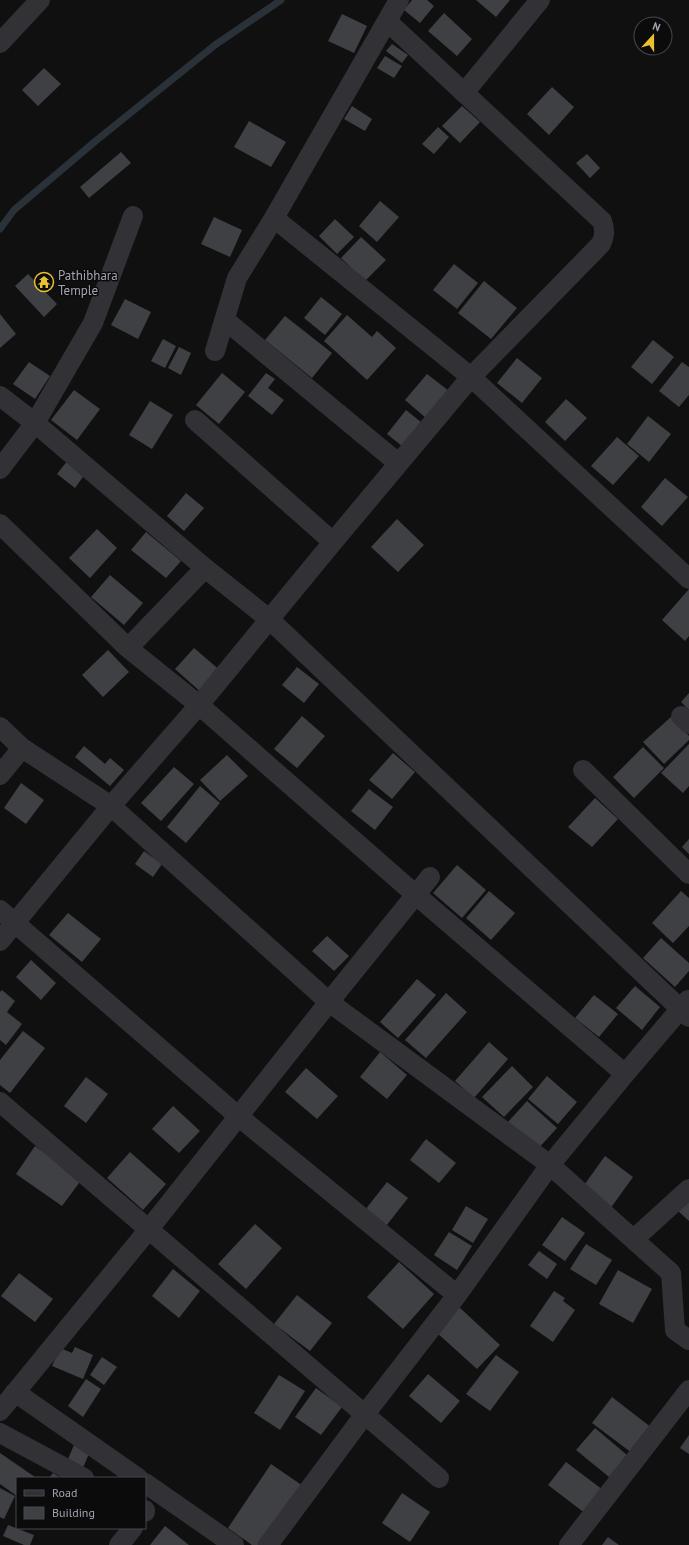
<svg xmlns="http://www.w3.org/2000/svg" width="689" height="1545" viewBox="0 0 689 1545" font-family="'PT Sans',sans-serif">
<style>
.lines{fill:none;stroke-linecap:round;stroke-linejoin:round}
.stream{stroke:#2a3139;stroke-width:7}
.building{fill:#3f4044}
.minor{stroke:#313136;stroke-width:20}
.labels{text-anchor:middle;stroke-width:3;stroke-linejoin:round;paint-order:stroke}
.poi-label{font-size:13px;fill:#a2a5b1;stroke:#0b0b0c;text-anchor:start}
</style>
<rect width="100%" height="100%" fill="#101011"/>
<g class="lines">
<path class="stream" d="M 0,229 L 14,210 L 98,139 L 215,45 L 281,0"/>
</g>
<path class="building" d="M 412,0 L 427,0 L 434,6 L 420,23 L 404,10 Z
M 476,0 L 510,0 L 496,17 Z
M 444,13 L 472,39 L 457,56 L 428,31 Z
M 342,14 L 367,26 L 354,53 L 328,41 Z
M 392,44 L 408,55 L 402,63 L 386,51 Z
M 385,56 L 402,66 L 394,78 L 377,68 Z
M 44,68 L 61,84 L 38,106 L 22,90 Z
M 552,87 L 574,107 L 549,135 L 527,114 Z
M 352,106 L 372,119 L 365,131 L 344,119 Z
M 462,106 L 480,122 L 460,143 L 442,126 Z
M 249,121 L 286,142 L 271,167 L 234,147 Z
M 438,127 L 449,137 L 434,154 L 422,144 Z
M 121,152 L 131,163 L 89,198 L 80,187 Z
M 587,154 L 600,168 L 590,178 L 576,163 Z
M 380,201 L 399,217 L 377,242 L 359,226 Z
M 214,217 L 242,230 L 230,257 L 201,244 Z
M 335,219 L 354,237 L 337,254 L 319,236 Z
M 361,237 L 386,260 L 365,281 L 341,258 Z
M 454,264 L 478,283 L 457,309 L 433,290 Z
M 28,274 L 57,304 L 44,317 L 15,286 Z
M 484,281 L 517,308 L 491,339 L 458,313 Z
M 321,297 L 342,314 L 325,335 L 304,318 Z
M 125,299 L 151,312 L 138,339 L 111,325 Z
M 0,314 L 16,334 L 0,348 Z
M 347,315 L 372,337 L 377,331 L 396,348 L 367,380 L 324,341 Z
M 285,316 L 332,353 L 312,378 L 265,340 Z
M 163,339 L 176,346 L 165,368 L 151,361 Z
M 653,340 L 674,357 L 652,384 L 631,367 Z
M 179,347 L 191,353 L 181,375 L 168,368 Z
M 517,358 L 542,378 L 522,403 L 497,383 Z
M 29,362 L 50,376 L 35,399 L 13,384 Z
M 682,362 L 689,367 L 689,395 L 679,407 L 659,391 Z
M 222,373 L 245,392 L 219,424 L 196,405 Z
M 266,373 L 275,379 L 268,388 L 284,400 L 272,415 L 248,396 Z
M 427,374 L 449,391 L 426,418 L 405,400 Z
M 74,390 L 100,409 L 77,440 L 51,420 Z
M 566,399 L 587,418 L 565,441 L 545,422 Z
M 150,401 L 173,415 L 152,449 L 129,435 Z
M 406,410 L 421,422 L 402,446 L 387,434 Z
M 648,416 L 671,434 L 649,462 L 627,444 Z
M 617,437 L 639,456 L 613,485 L 591,466 Z
M 68,460 L 85,474 L 75,488 L 57,474 Z
M 665,478 L 688,497 L 662,526 L 641,507 Z
M 186,493 L 204,508 L 184,531 L 167,516 Z
M 397,519 L 424,545 L 398,572 L 371,547 Z
M 97,529 L 117,548 L 90,578 L 69,558 Z
M 146,532 L 181,561 L 166,578 L 131,550 Z
M 110,575 L 143,603 L 124,625 L 91,597 Z
M 689,589 L 689,636 L 685,641 L 662,620 Z
M 194,648 L 222,672 L 203,694 L 175,669 Z
M 108,650 L 129,672 L 103,697 L 82,675 Z
M 297,667 L 319,684 L 304,703 L 282,685 Z
M 689,693 L 689,710 L 681,702 Z
M 302,716 L 325,736 L 297,768 L 274,749 Z
M 671,717 L 689,736 L 689,740 L 664,764 L 643,742 Z
M 689,744 L 689,786 L 683,793 L 661,773 Z
M 84,746 L 105,764 L 110,758 L 124,770 L 110,786 L 75,757 Z
M 643,747 L 664,768 L 634,798 L 613,777 Z
M 393,753 L 415,772 L 392,799 L 369,780 Z
M 227,755 L 248,776 L 220,801 L 200,780 Z
M 174,767 L 194,784 L 161,821 L 141,803 Z
M 21,783 L 44,800 L 26,824 L 4,808 Z
M 200,786 L 220,803 L 186,843 L 167,827 Z
M 369,789 L 393,807 L 375,830 L 351,811 Z
M 595,798 L 618,819 L 592,847 L 568,827 Z
M 689,839 L 689,854 L 682,847 Z
M 144,851 L 162,864 L 153,877 L 135,864 Z
M 457,865 L 486,890 L 462,918 L 433,893 Z
M 489,891 L 515,913 L 491,940 L 466,918 Z
M 681,891 L 689,898 L 689,926 L 673,943 L 652,923 Z
M 68,913 L 101,939 L 82,962 L 49,935 Z
M 327,936 L 349,956 L 334,971 L 312,951 Z
M 661,938 L 689,963 L 689,971 L 675,987 L 643,958 Z
M 31,960 L 56,983 L 41,1000 L 16,977 Z
M 417,979 L 436,995 L 398,1038 L 380,1022 Z
M 635,986 L 660,1007 L 642,1030 L 616,1008 Z
M 2,990 L 15,1001 L 7,1012 L 22,1024 L 6,1045 L 0,1040 L 0,992 Z
M 446,993 L 467,1012 L 426,1058 L 405,1040 Z
M 594,995 L 618,1014 L 599,1037 L 575,1018 Z
M 23,1031 L 45,1048 L 10,1093 L 0,1085 L 0,1060 Z
M 489,1042 L 508,1059 L 474,1098 L 455,1081 Z
M 380,1052 L 407,1075 L 387,1099 L 360,1077 Z
M 512,1066 L 533,1087 L 504,1117 L 482,1097 Z
M 306,1068 L 338,1096 L 317,1119 L 285,1092 Z
M 547,1076 L 577,1102 L 558,1124 L 528,1099 Z
M 86,1077 L 108,1094 L 86,1123 L 64,1106 Z
M 527,1101 L 557,1128 L 537,1150 L 507,1123 Z
M 173,1106 L 200,1131 L 179,1153 L 152,1129 Z
M 426,1139 L 456,1163 L 439,1183 L 410,1160 Z
M 35,1146 L 82,1179 L 62,1206 L 16,1174 Z
M 130,1152 L 166,1184 L 143,1210 L 107,1178 Z
M 605,1156 L 633,1177 L 610,1209 L 582,1188 Z
M 387,1182 L 408,1198 L 386,1226 L 365,1210 Z
M 689,1198 L 689,1221 L 677,1210 Z
M 466,1206 L 488,1219 L 473,1243 L 452,1230 Z
M 562,1217 L 585,1233 L 565,1261 L 542,1245 Z
M 255,1224 L 282,1248 L 246,1289 L 218,1264 Z
M 449,1232 L 472,1246 L 457,1270 L 434,1255 Z
M 586,1244 L 612,1260 L 596,1285 L 570,1269 Z
M 539,1251 L 557,1264 L 547,1279 L 528,1265 Z
M 399,1262 L 434,1294 L 403,1329 L 367,1297 Z
M 173,1269 L 200,1291 L 179,1318 L 152,1296 Z
M 618,1270 L 652,1289 L 633,1323 L 599,1304 Z
M 19,1273 L 53,1299 L 35,1322 L 1,1296 Z
M 554,1291 L 565,1298 L 563,1301 L 575,1310 L 553,1342 L 530,1326 Z
M 297,1295 L 332,1323 L 310,1351 L 274,1324 Z
M 459,1307 L 500,1345 L 477,1369 L 436,1332 Z
M 75,1347 L 93,1355 L 83,1379 L 52,1366 L 60,1348 L 72,1353 Z
M 496,1355 L 519,1372 L 490,1411 L 466,1394 Z
M 102,1357 L 117,1367 L 104,1385 L 90,1375 Z
M 428,1374 L 460,1401 L 441,1423 L 409,1396 Z
M 279,1375 L 305,1391 L 280,1430 L 254,1413 Z
M 86,1379 L 101,1389 L 83,1417 L 68,1406 Z
M 316,1388 L 342,1407 L 321,1435 L 295,1417 Z
M 612,1397 L 652,1428 L 632,1453 L 592,1423 Z
M 595,1428 L 627,1455 L 609,1477 L 576,1450 Z
M 689,1435 L 689,1454 L 680,1448 Z
M 74,1445 L 90,1451 L 81,1473 L 65,1466 Z
M 0,1453 L 35,1477 L 17,1478 L 17,1496 L 0,1484 Z
M 566,1462 L 603,1490 L 586,1514 L 548,1485 Z
M 271,1464 L 303,1486 L 262,1545 L 252,1545 L 228,1528 Z
M 53,1473 L 61,1478 L 49,1478 Z
M 0,1488 L 15,1496 L 4,1519 L 0,1517 Z
M 402,1493 L 430,1512 L 410,1542 L 382,1523 Z
M 8,1525 L 34,1535 L 30,1545 L 24,1545 L 3,1536 Z
M 165,1526 L 189,1545 L 150,1545 Z
M 608,1537 L 619,1545 L 602,1545 Z"/>
<g class="lines">
<path class="minor" d="M 0,43 L 40,0
M 464,93 L 540,0
M 274,218 L 471,377 L 689,579
M 225,320 L 398,463
M 215,351 L 237,278 L 274,218 L 399,0
M 0,396 L 35,423 L 205,568 L 269,619 L 689,1017
M 195,420 L 333,542
M 0,469 L 35,423 L 93,323 L 133,216
M 0,524 L 128,648 L 199,705 L 416,895 L 625,1074
M 128,648 L 205,568
M 681,716 L 689,724
M 0,727 L 22,748 L 111,806 L 329,1002 L 550,1165 L 671,1273 L 675,1330 L 689,1340
M 583,770 L 689,874
M 0,775 L 22,748
M 0,910 L 238,1116 L 457,1295
M 0,941 L 111,806 L 199,705 L 333,542 L 471,377 L 601,244 C 605,235 605,230 602,221 L 388,22
M 0,1102 L 439,1478
M 634,1239 L 689,1189
M 15,1392 L 138,1478
M 0,1411 L 149,1229 L 329,1002 L 430,877
M 0,1433 L 84,1478
M 145,1483 L 234,1545
M 145,1510 L 145,1512
M 119,1545 L 133,1528
M 268,1545 L 365,1414 L 457,1295 L 550,1165 L 625,1074 L 688,1000
M 569,1545 L 689,1390"/>
</g>
<defs>
<g id="temple-ring" transform="scale(1)"><circle r="9.5" fill="#0b0b0c" stroke="#e8c131" stroke-width="1.5"/><path d="M0-6L5-2H3V0L6.5 2.5H4V6H1.5V3h-3V6H-4V2.5H-6.5L-3 0V-2H-5Z" fill="#e8c131"/></g>
</defs>
<g fill-rule="evenodd">
<use href="#temple-ring" x="44" y="282"/>
</g>
<g class="labels">
<g class="poi-label">
<text x="58" y="280">Pathibhara<tspan x="58" dy="15">Temple</tspan></text>
</g>
</g>
<rect x="16" y="1477" width="130" height="52" fill="#0b0b0c" stroke="#47494e"/>
<rect x="24" y="1490" width="20" height="6" fill="#313136" stroke="#47494e"/>
<text x="52" y="1497" font-size="12" fill="#a2a5b1">Road</text>
<rect x="24" y="1507" width="20" height="12" fill="#3f4044" stroke="#47494e"/>
<text x="52" y="1517" font-size="12" fill="#a2a5b1">Building</text>
<g transform="translate(653 36) rotate(21)"><circle r="19" fill="#0b0b0c" stroke="#47494e"/>
<path d="M0-3L7 15L0 10L-7 15Z" fill="#e8c131"/>
<text y="-6" font-size="11" font-weight="bold" text-anchor="middle" fill="#a2a5b1">N</text>
</g>
</svg>
